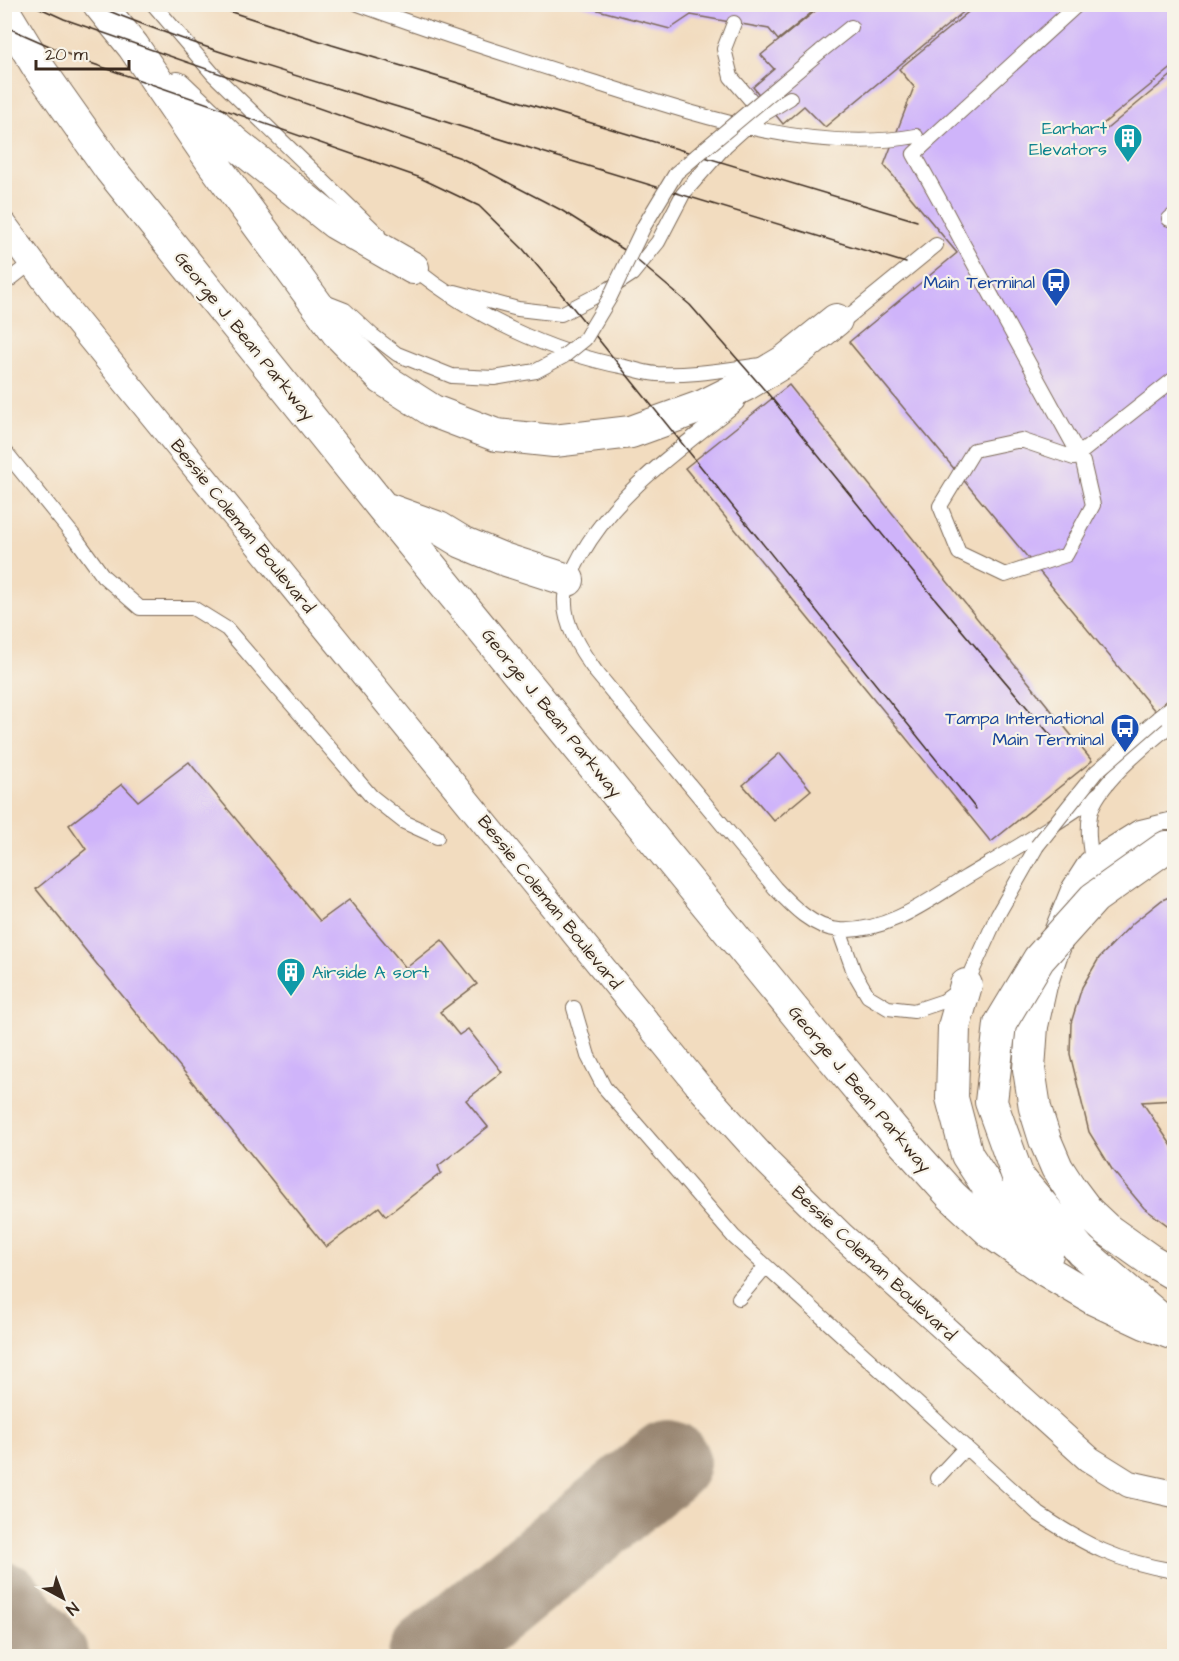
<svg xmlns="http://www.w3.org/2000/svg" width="1179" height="1661" viewBox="0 0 1179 1661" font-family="'Architects Daughter',sans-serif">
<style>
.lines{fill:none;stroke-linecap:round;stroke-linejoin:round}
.taxiway{stroke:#96836e;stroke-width:84}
.building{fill:#cfb4fa}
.service-casing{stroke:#7b6856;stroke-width:16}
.minor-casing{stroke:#7b6856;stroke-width:28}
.tertiary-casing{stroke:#7b6856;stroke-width:34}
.service{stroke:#fff;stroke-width:14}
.minor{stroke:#fff;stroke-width:26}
.tertiary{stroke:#fff;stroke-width:32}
.tram{stroke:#3b2a1e;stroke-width:1.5}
.service-bridge-casing{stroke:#7b6856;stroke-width:16;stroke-linecap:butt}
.tertiary-bridge-casing{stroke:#7b6856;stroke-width:34;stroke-linecap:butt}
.service-bridge{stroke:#fff;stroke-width:14}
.tertiary-bridge{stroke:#fff;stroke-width:32}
.labels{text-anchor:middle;stroke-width:4.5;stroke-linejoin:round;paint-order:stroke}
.culture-label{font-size:18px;fill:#0d838f;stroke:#f7f3e8;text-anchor:end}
.transit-label{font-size:18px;fill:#164399;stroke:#f7f3e8;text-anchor:end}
.street-label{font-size:18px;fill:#3b2a1e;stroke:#f7f3e8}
</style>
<rect width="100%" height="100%" fill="#f7f3e8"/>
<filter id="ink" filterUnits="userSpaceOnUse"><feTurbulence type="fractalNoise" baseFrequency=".0167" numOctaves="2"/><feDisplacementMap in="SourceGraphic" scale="12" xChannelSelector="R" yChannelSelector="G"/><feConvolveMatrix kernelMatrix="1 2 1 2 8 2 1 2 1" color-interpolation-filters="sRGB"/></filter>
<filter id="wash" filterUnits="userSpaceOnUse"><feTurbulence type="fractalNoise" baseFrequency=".008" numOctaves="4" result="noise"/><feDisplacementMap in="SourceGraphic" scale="24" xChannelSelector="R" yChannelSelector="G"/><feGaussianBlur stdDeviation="1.35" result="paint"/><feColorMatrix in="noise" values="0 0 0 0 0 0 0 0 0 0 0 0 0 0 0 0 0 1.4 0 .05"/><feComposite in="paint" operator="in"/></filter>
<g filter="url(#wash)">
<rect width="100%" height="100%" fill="#f2dcbf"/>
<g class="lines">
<path class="taxiway" d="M 4,1604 L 47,1656
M 430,1656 L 668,1462"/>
</g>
<g id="blocks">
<path class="building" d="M 575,4 L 822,4 L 778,40 L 769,29 L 691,15 L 670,29 Z
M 824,4 L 973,4 L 825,127 L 804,106 L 783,124 L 753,87 L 774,69 L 761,55 Z
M 978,4 L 1174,4 L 1174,66 L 1098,128 L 1102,133 L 1174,73 L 1174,695 L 1155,711 L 849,342 L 957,253 L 884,165 L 914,87 L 899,69 Z
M 789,385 L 1092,761 L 991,842 L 685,468 Z
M 780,753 L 811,790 L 774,821 L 743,785 Z
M 189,762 L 320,921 L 349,900 L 406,968 L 442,940 L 477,984 L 440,1012 L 459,1035 L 468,1029 L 502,1072 L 466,1100 L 488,1127 L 438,1166 L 441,1173 L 386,1216 L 379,1207 L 326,1247 L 36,889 L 86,849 L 69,825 L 122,784 L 138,801 Z
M 1174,895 L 1174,1100 L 1142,1102 L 1174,1149 L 1174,1230 L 1144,1208 L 1113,1171 L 1089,1132 L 1070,1054 L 1071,1023 L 1082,987 L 1099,958 L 1133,923 L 1162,900 Z"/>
</g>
</g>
<g filter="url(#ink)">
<use href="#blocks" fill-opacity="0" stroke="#7b6856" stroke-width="1.5"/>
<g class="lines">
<g class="service-casing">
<path id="service" d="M 153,4 L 213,74 L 378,234
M 358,4 C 437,33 516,58 596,83 C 694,114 811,155 916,136
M 734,23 L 724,49 L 731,77 L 763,114
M 821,51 L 851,27
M 944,208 L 914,154 L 1078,4
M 1169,219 L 1174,215
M 961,240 L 1083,462 L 1093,505 L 1066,555 L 1005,575 L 959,553 L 940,506 L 974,450 L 1021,440 L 1074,458 L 1174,379
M 411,266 C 473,316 548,352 625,367 C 636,370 646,373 657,374 C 692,376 728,369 762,365
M 4,284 L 32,262
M 455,292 L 518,309 L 561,314 L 609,289 L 632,274 L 658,242 L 683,194 L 726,145 L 754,120 L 790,98
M 322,301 L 345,310 L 372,335 L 397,354 L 452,376 L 494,378 L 536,371 L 564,356
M 838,325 L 936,245
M 737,403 C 680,449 618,490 581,555 C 574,569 566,581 565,597 C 563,625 581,651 596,672 L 775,888 C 792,906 813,928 839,930 C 886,933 928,901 965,878 C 1012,850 1058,824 1101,792
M 4,450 L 77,540 L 103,576 L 140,608 L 193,608 L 227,629 L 371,796 L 404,822 L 437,837
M 1158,718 L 1174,705
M 1093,866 C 1090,849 1087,832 1090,815 C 1095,785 1151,741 1174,722
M 839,930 L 854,972 L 868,996 L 888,1008 L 914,1011 L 944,1001 L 966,985 L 998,914 L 1037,846
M 574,1008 L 588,1056 L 604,1087 L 734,1237 L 1039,1514 C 1087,1546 1116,1561 1174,1571
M 739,1298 L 766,1266
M 937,1478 L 966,1447"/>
</g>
<g class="minor-casing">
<path id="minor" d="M 4,225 L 65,307 L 702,1090 L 768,1163 L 842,1236 L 1089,1459 L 1129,1484 L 1174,1494"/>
</g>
<g class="tertiary-casing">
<path id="tertiary" d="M 99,4 L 133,46 L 213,163 L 337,332 L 383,379 L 433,411 L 496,435 L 554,441 L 631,432 L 703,406 L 745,385 L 785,361 L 836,320
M 4,11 L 38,67 L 110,169 L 383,508 L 813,1034 L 904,1143 L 952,1196 L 992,1233 L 1045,1270 L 1094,1299 L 1145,1323 L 1174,1334
M 177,88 L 235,143 L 335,223 L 413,268
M 384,508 L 439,528 L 462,542 L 503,559 L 568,580
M 1174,828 L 1141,836 L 1093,866 L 1077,891 L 1051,955 L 1041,985 L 1032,1026 L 1029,1069 L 1035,1108 L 1045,1140 L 1057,1168 L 1070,1188 L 1088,1212 L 1105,1228 L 1150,1260 L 1174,1274
M 966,985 L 954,1027 L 952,1098 L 967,1155 L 997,1201 L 1031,1240 L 1047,1254
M 1018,1177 L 1081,1251 L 1159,1318"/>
</g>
<use href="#service" class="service"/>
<use href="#minor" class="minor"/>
<use href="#tertiary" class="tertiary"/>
<path class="tram" d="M 31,4 L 64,19 L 461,158 L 561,210 L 626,251 L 690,305 L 769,395 L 920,581 L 1058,744
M 92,4 C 191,46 295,75 398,107 C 567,160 736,212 906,263
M 207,4 L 332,45 L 917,221
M 4,26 L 79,59 L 418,177 L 479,206 L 523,249 L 574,309 L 976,809"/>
<g class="service-bridge-casing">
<path id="service-bridge" d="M 944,208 L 961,240
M 564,356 L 585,339 L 609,299 L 644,226 L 676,173 L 821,51
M 1037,846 L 1096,772 L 1158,718"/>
</g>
<g class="tertiary-bridge-casing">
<path id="tertiary-bridge" d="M 1018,1177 L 991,1102 L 1000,1024 L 1039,959 L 1094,898 L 1166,847 L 1174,847"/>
</g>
<use href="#service-bridge" class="service-bridge"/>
<use href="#tertiary-bridge" class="tertiary-bridge"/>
</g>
</g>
<defs>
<g id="building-pin" transform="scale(1.5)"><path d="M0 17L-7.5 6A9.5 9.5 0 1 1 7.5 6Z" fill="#0f9aa8" stroke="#f7f3e8"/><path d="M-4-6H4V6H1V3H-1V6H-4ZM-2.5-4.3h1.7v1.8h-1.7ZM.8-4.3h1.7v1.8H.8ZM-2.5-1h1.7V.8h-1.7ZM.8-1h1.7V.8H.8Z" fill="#fff"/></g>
<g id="bus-pin" transform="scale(1.5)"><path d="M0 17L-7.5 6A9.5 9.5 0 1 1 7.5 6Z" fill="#1a4fb4" stroke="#f7f3e8"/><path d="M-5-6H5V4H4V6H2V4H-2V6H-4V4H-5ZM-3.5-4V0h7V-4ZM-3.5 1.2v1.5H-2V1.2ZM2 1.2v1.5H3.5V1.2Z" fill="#fff"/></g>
</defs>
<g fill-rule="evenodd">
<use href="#building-pin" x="1128" y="138"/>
<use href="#bus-pin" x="1056" y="282"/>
<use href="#bus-pin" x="1125" y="728"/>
<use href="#building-pin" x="291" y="972"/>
</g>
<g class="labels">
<g class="culture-label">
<text x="1107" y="134">Earhart<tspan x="1107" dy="21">Elevators</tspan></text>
<text x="312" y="978" text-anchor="start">Airside A sort</text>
</g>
<g class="transit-label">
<text x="1035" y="288">Main Terminal</text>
<text x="1104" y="724">Tampa International<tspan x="1104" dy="21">Main Terminal</tspan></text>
</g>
<g class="street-label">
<text transform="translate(245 336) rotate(51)" y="6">George J. Bean Parkway</text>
<text transform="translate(243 526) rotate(51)" y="6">Bessie Coleman Boulevard</text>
<text transform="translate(552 713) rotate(51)" y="6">George J. Bean Parkway</text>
<text transform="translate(550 902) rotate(51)" y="6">Bessie Coleman Boulevard</text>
<text transform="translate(860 1089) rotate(50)" y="6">George J. Bean Parkway</text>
<text transform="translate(874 1263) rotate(43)" y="6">Bessie Coleman Boulevard</text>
</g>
</g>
<rect width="1179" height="1661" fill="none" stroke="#f7f3e8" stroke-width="24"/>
<g transform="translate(63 1598) rotate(139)" stroke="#f7f3e8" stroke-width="4.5" paint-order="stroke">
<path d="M0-4.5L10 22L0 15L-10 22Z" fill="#3b2a1e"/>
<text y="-9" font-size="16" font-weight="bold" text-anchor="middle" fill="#3b2a1e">N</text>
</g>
<path d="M36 60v9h93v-9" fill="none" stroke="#3b2a1e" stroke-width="3"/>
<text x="45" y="60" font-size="18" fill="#3b2a1e" stroke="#f7f3e8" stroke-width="4.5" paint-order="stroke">20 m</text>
</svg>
